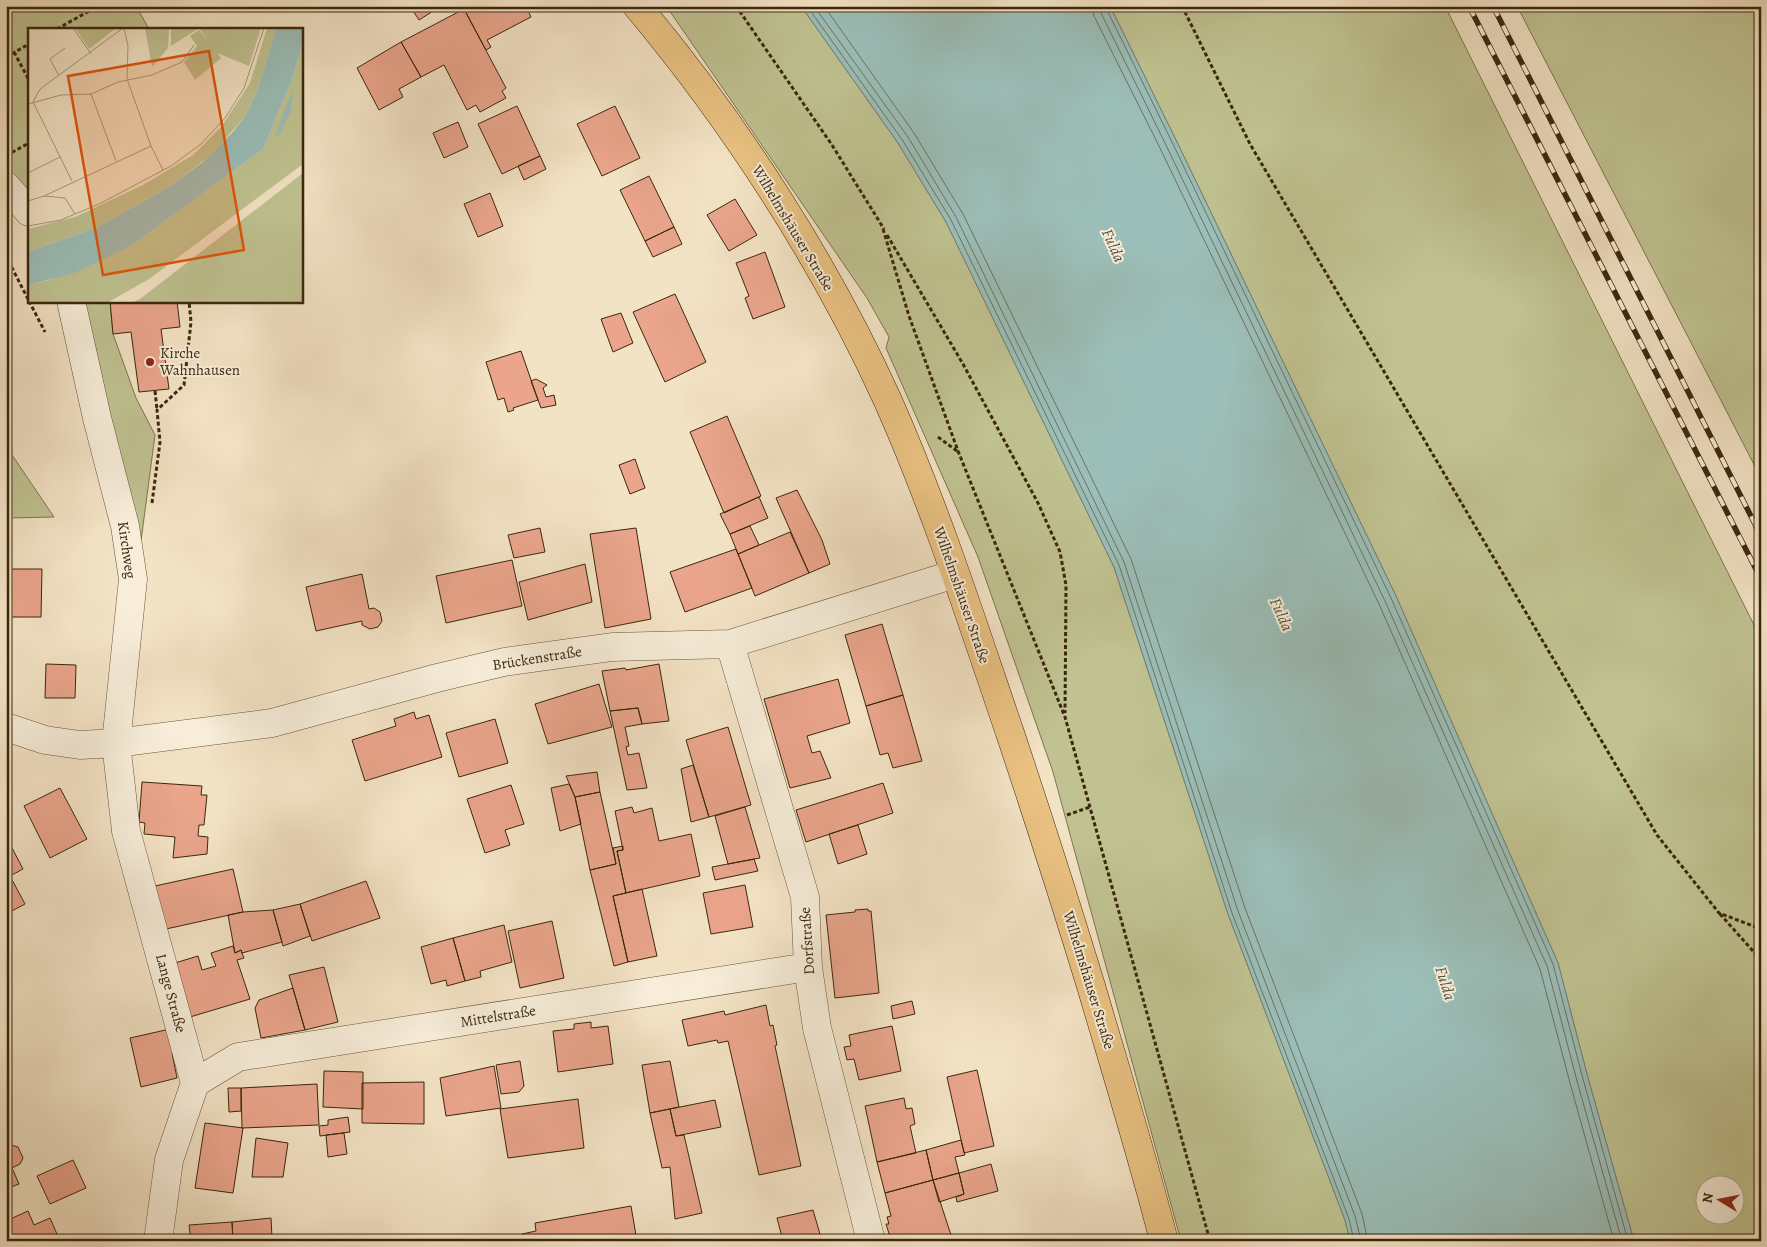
<svg xmlns="http://www.w3.org/2000/svg" width="1767" height="1247" viewBox="0 0 1767 1247" font-family="Alegreya,serif">
<style>
.green{fill:#c0c291;stroke:#7e744f;fill-rule:evenodd}
.water{fill:#9bbeb8;stroke:#758274}
.lines{fill:none;stroke-linecap:round;stroke-linejoin:round}
.shore{stroke:#6b7262;stroke-width:1}
.building{fill:#eaa58c;stroke:#3b270d}
.minor-casing{stroke:#69563b;stroke-width:29}
.major-casing{stroke:#3b270d;stroke-width:29}
.path{stroke:#3b270d;stroke-width:3;stroke-dasharray:4 2.5;stroke-linecap:butt}
.minor{stroke:#f7edd9;stroke-width:28}
.major{stroke:#eac282;stroke-width:28}
.rail-casing{stroke:#3b270d;stroke-width:5.5}
.rail{stroke:#f7edd9;stroke-width:4;stroke-dasharray:11;stroke-linecap:butt}
.poi-dot{fill:#8f2418;stroke:#f7edd9;stroke-width:2}
.labels{text-anchor:middle;stroke-width:4;stroke-linejoin:round;paint-order:stroke}
.street-label{font-size:15px;fill:#3b270d;stroke:#f7edd9}
.poi-label{font-size:15px;fill:#3b270d;stroke:#f7edd9;text-anchor:start}
.water-label{font-size:16px;font-style:italic;fill:#585440;stroke:#f7edd9}
.inset-road{fill:none;stroke:#a9987b;stroke-width:1}
.view{fill:#df560c;fill-opacity:0.15;stroke:#df560c;stroke-width:2.5}
.inset-edge{fill:none;stroke:#3b270d;stroke-width:2.5}
</style>
<rect width="100%" height="100%" fill="#f3e3c5"/>
<filter id="stains"><feTurbulence type="fractalNoise" baseFrequency=".004" numOctaves="4"/><feColorMatrix values="0 0 0 0 .2 0 0 0 0 .09 0 0 0 0 .02 0 0 0 .5 -.17"/></filter>
<radialGradient id="worn" r=".72"><stop offset=".6" stop-color="#630" stop-opacity="0"/><stop offset="1" stop-color="#630" stop-opacity=".3"/></radialGradient>
<path class="green" d="M 6,6 L 136,6 L 149,29 L 29,29 L 29,198 L 6,173 Z
M 664,6 L 801,6 L 898,143 L 946,222 L 1114,567 L 1228,914 L 1345,1220 L 1350,1241 L 1181,1241 L 1053,772 L 978,557 L 886,348 L 889,337 L 867,298 L 671,13 Z
M 1110,6 L 1445,6 L 1761,639 L 1761,1241 L 1634,1241 L 1588,1078 L 1558,963 L 1396,596 L 1175,138 ZM 1704,1184 L 1734,1184 L 1734,1214 L 1704,1214 Z
M 1517,6 L 1761,6 L 1761,478 Z
M 81,301 L 110,301 L 113,334 L 136,398 L 155,435 L 141,541 Z
M 6,446 L 54,517 L 6,518 Z"/>
<path class="water" d="M 801,6 L 1110,6 L 1175,138 L 1396,596 L 1558,963 L 1588,1078 L 1634,1241 L 1350,1241 L 1345,1220 L 1228,914 L 1114,567 L 946,222 L 898,143 Z"/>
<g class="lines">
<path class="shore" d="M 807,6 L 903,141 L 951,220 L 1119,565 L 1232,913 L 1349,1219 L 1354,1241
M 814,6 L 908,137 L 956,217 L 1124,562 L 1238,911 L 1355,1216 L 1361,1241
M 824,6 L 914,133 L 963,214 L 1131,559 L 1245,908 L 1362,1214 L 1368,1241
M 1092,6 L 1094,16 L 1159,146 L 1379,604 L 1540,969 L 1570,1083 L 1614,1241
M 1100,6 L 1101,13 L 1165,143 L 1385,601 L 1547,966 L 1577,1081 L 1622,1241
M 1106,6 L 1107,10 L 1171,140 L 1391,598 L 1553,964 L 1583,1079 L 1628,1241"/>
</g>
<path class="building" d="M 410,6 L 441,6 L 419,20 Z
M 480,6 L 526,6 L 531,17 L 487,40 L 491,47 L 486,50 L 464,9 Z
M 464,9 L 506,88 L 502,91 L 506,98 L 480,112 L 476,105 L 467,110 L 444,65 L 421,77 L 401,42 Z
M 401,42 L 421,77 L 399,89 L 403,97 L 379,110 L 357,68 Z
M 517,106 L 540,156 L 502,174 L 478,124 Z
M 615,106 L 640,158 L 602,176 L 577,124 Z
M 458,122 L 468,147 L 444,158 L 433,133 Z
M 540,156 L 546,169 L 524,180 L 518,166 Z
M 649,176 L 674,227 L 645,241 L 620,190 Z
M 490,193 L 503,226 L 478,237 L 464,204 Z
M 735,199 L 757,235 L 729,251 L 707,215 Z
M 674,227 L 682,244 L 653,257 L 645,241 Z
M 765,252 L 785,307 L 753,319 L 745,298 L 749,296 L 736,263 Z
M 675,294 L 706,362 L 665,382 L 633,312 Z
M 110,301 L 177,301 L 180,327 L 161,329 L 169,389 L 139,392 L 131,332 L 113,334 Z
M 621,313 L 633,343 L 613,352 L 601,319 Z
M 521,351 L 538,400 L 513,408 L 514,410 L 508,412 L 504,398 L 498,400 L 486,362 Z
M 536,379 L 547,385 L 543,388 L 546,397 L 554,395 L 556,405 L 541,408 L 531,381 Z
M 727,416 L 761,496 L 724,513 L 690,432 Z
M 635,459 L 645,488 L 630,494 L 619,465 Z
M 797,490 L 822,540 L 830,564 L 809,573 L 776,498 Z
M 759,497 L 768,518 L 730,534 L 720,514 Z
M 750,526 L 759,545 L 738,554 L 730,534 Z
M 540,528 L 545,552 L 514,558 L 508,535 Z
M 636,528 L 651,619 L 605,628 L 590,534 Z
M 790,532 L 809,573 L 755,596 L 738,554 Z
M 736,549 L 752,588 L 685,612 L 670,572 Z
M 512,560 L 522,606 L 446,623 L 436,576 Z
M 585,564 L 592,602 L 528,620 L 519,582 Z
M 6,569 L 42,569 L 41,617 L 6,617 Z
M 362,574 L 369,609 L 374,608 L 380,612 L 382,621 L 378,627 L 370,629 L 362,625 L 362,621 L 316,631 L 306,587 Z
M 882,624 L 903,695 L 866,706 L 845,635 Z
M 46,664 L 76,665 L 75,698 L 45,698 Z
M 659,664 L 669,721 L 642,724 L 638,708 L 610,711 L 602,671 L 625,668 L 626,670 Z
M 838,679 L 850,723 L 807,736 L 812,753 L 820,751 L 831,778 L 790,788 L 764,699 Z
M 599,684 L 612,727 L 548,744 L 535,704 Z
M 903,695 L 922,761 L 893,768 L 888,753 L 880,755 L 866,706 Z
M 638,708 L 642,724 L 625,727 L 629,746 L 626,747 L 628,755 L 639,753 L 647,788 L 627,790 L 610,711 Z
M 414,712 L 416,719 L 429,715 L 442,757 L 365,781 L 352,740 L 396,726 L 394,719 Z
M 495,719 L 508,763 L 459,777 L 446,733 Z
M 728,727 L 751,805 L 709,817 L 686,740 Z
M 693,765 L 709,817 L 691,822 L 681,769 Z
M 597,772 L 600,792 L 575,797 L 566,776 Z
M 142,782 L 202,786 L 201,795 L 207,795 L 204,825 L 199,825 L 198,836 L 208,837 L 207,854 L 173,858 L 175,837 L 144,834 L 145,823 L 139,822 Z
M 883,783 L 893,813 L 806,842 L 796,810 Z
M 569,784 L 575,797 L 581,824 L 560,831 L 551,788 Z
M 511,785 L 524,824 L 505,830 L 510,845 L 485,853 L 467,799 Z
M 60,788 L 87,839 L 50,858 L 24,806 Z
M 600,792 L 616,864 L 590,870 L 575,797 Z
M 632,807 L 634,813 L 652,808 L 659,841 L 691,834 L 700,876 L 626,893 L 617,851 L 623,850 L 615,811 Z
M 745,807 L 760,858 L 728,864 L 715,816 Z
M 858,825 L 867,854 L 838,864 L 829,834 Z
M 10,844 L 23,869 L 10,876 L 25,904 L 6,914 L 6,845 Z
M 623,846 L 623,850 L 617,851 L 626,893 L 613,896 L 628,962 L 614,966 L 590,870 L 616,864 L 613,848 Z
M 754,859 L 758,871 L 715,880 L 712,867 Z
M 233,869 L 243,912 L 166,929 L 155,886 Z
M 366,881 L 380,918 L 312,941 L 300,904 Z
M 745,885 L 753,927 L 711,934 L 703,893 Z
M 642,889 L 657,956 L 628,962 L 613,896 Z
M 300,904 L 310,936 L 283,946 L 273,910 Z
M 868,909 L 868,911 L 871,911 L 879,993 L 835,998 L 826,915 L 855,912 L 855,910 Z
M 273,910 L 282,942 L 242,953 L 241,950 L 235,953 L 228,915 L 243,912 Z
M 552,921 L 564,978 L 520,988 L 508,931 Z
M 504,925 L 512,962 L 480,971 L 481,977 L 465,981 L 453,938 Z
M 453,938 L 465,981 L 447,986 L 446,980 L 431,984 L 421,947 Z
M 233,946 L 235,953 L 241,950 L 242,953 L 244,958 L 237,960 L 250,999 L 190,1017 L 175,963 L 198,956 L 202,970 L 216,966 L 211,953 Z
M 324,967 L 338,1022 L 305,1030 L 289,975 Z
M 293,988 L 305,1030 L 261,1038 L 255,1008 L 259,1000 Z
M 912,1001 L 915,1014 L 893,1019 L 891,1006 Z
M 766,1005 L 770,1026 L 773,1025 L 777,1045 L 775,1046 L 801,1166 L 759,1175 L 728,1041 L 718,1043 L 717,1040 L 688,1046 L 682,1020 L 724,1011 L 725,1015 Z
M 591,1022 L 591,1028 L 608,1026 L 613,1064 L 558,1072 L 553,1031 L 574,1029 L 574,1024 Z
M 892,1026 L 901,1071 L 859,1080 L 854,1059 L 847,1060 L 844,1047 L 851,1046 L 849,1035 Z
M 170,1029 L 175,1052 L 172,1053 L 177,1078 L 141,1087 L 130,1038 Z
M 520,1061 L 524,1086 L 519,1092 L 501,1094 L 496,1065 Z
M 670,1061 L 679,1107 L 650,1113 L 642,1065 Z
M 494,1066 L 501,1108 L 446,1116 L 440,1078 Z
M 977,1070 L 994,1146 L 964,1153 L 947,1077 Z
M 324,1071 L 363,1072 L 363,1109 L 323,1107 Z
M 424,1082 L 424,1124 L 362,1123 L 362,1083 Z
M 317,1084 L 319,1125 L 242,1128 L 241,1088 Z
M 228,1088 L 241,1088 L 241,1111 L 229,1112 Z
M 904,1098 L 906,1109 L 912,1108 L 915,1124 L 910,1126 L 916,1153 L 877,1162 L 865,1106 Z
M 578,1099 L 584,1148 L 508,1158 L 500,1109 Z
M 715,1100 L 721,1127 L 676,1136 L 670,1109 Z
M 670,1109 L 676,1136 L 684,1135 L 702,1213 L 675,1219 L 670,1167 L 662,1168 L 650,1113 Z
M 348,1117 L 350,1132 L 320,1136 L 319,1126 L 328,1125 L 328,1120 Z
M 205,1123 L 243,1128 L 233,1193 L 195,1188 Z
M 344,1133 L 347,1154 L 328,1157 L 326,1135 Z
M 256,1138 L 288,1143 L 283,1177 L 252,1177 Z
M 961,1140 L 965,1155 L 955,1157 L 959,1173 L 933,1180 L 926,1150 Z
M 11,1145 L 18,1147 L 23,1158 L 20,1164 L 12,1168 L 19,1184 L 6,1189 L 6,1148 Z
M 926,1150 L 933,1180 L 885,1193 L 877,1162 Z
M 73,1160 L 86,1188 L 50,1204 L 37,1176 Z
M 991,1164 L 998,1191 L 957,1202 L 956,1197 L 964,1194 L 959,1173 Z
M 959,1173 L 964,1194 L 939,1202 L 933,1180 Z
M 933,1180 L 953,1241 L 898,1241 L 897,1238 L 891,1240 L 886,1224 L 889,1224 L 887,1217 L 891,1216 L 885,1193 Z
M 631,1206 L 637,1241 L 524,1241 L 522,1234 L 536,1231 L 535,1223 Z
M 813,1210 L 822,1241 L 783,1241 L 777,1218 Z
M 28,1211 L 34,1225 L 50,1218 L 60,1241 L 6,1241 L 6,1221 Z
M 271,1218 L 272,1238 L 233,1241 L 232,1222 Z
M 232,1222 L 233,1241 L 191,1241 L 189,1225 Z"/>
<g class="lines">
<g class="minor-casing">
<path id="minor" d="M 6,186 L 29,212
M 71,301 L 97,418 L 125,526 L 133,579 L 116,743 L 126,831 L 195,1083 L 169,1160 L 158,1241
M 730,644 L 805,897 L 808,967 L 817,1028 L 871,1241
M 6,727 L 45,740 L 80,745 L 116,743 L 272,723 L 437,678 L 504,662 L 612,647 L 730,644 L 955,574
M 195,1083 L 238,1057 L 808,967"/>
</g>
<g class="major-casing">
<path id="major" d="M 637,6 C 735,123 825,262 888,401 C 936,509 972,622 1010,733 C 1038,817 1065,901 1091,986 C 1116,1071 1142,1155 1164,1241"/>
</g>
<path class="path" d="M 736,6 L 832,145 L 884,229
M 1182,6 L 1250,144 L 1657,835 L 1719,913 L 1761,929
M 57,29 L 98,6
M 14,52 L 29,80
M 6,57 L 29,44
M 7,156 L 7,155 L 29,143
M 883,229 L 909,316 L 958,451 L 1065,717 L 1210,1241
M 887,235 L 963,364 L 1038,503 L 1060,552 L 1066,585 L 1065,713
M 6,264 L 11,266 L 29,301
M 29,301 L 45,332
M 155,391 L 157,410
M 938,437 L 957,451
M 152,503 L 160,442 L 157,410 L 184,385 L 191,322 L 189,301
M 1067,815 L 1090,807
M 1720,914 L 1761,960"/>
<use href="#minor" class="minor"/>
<use href="#major" class="major"/>
<g class="rail-casing">
<path id="rail" d="M 1469,6 L 1761,579
M 1493,6 L 1761,536"/>
</g>
<use href="#rail" class="rail"/>
</g>
<circle class="poi-dot" cx="150" cy="362" r="5"/>
<g class="labels">
<g class="street-label">
<text transform="translate(793 228) rotate(59)" y="5">Wilhelmshäuser Straße</text>
<text transform="translate(127 550) rotate(82)" y="5">Kirchweg</text>
<text transform="translate(962 595) rotate(71)" y="5">Wilhelmshäuser Straße</text>
<text transform="translate(537 658) rotate(-9)" y="5">Brückenstraße</text>
<text transform="translate(807 941) rotate(-94)" y="5">Dorfstraße</text>
<text transform="translate(1089 980) rotate(73)" y="5">Wilhelmshäuser Straße</text>
<text transform="translate(171 993) rotate(75)" y="5">Lange Straße</text>
<text transform="translate(498 1016) rotate(-9)" y="5">Mittelstraße</text>
</g>
<g class="poi-label">
<text x="160" y="358">Kirche<tspan x="160" dy="17">Wahnhausen</tspan></text>
</g>
<g class="water-label">
<text transform="translate(1114 245) rotate(66)" y="6">Fulda</text>
<text transform="translate(1282 614) rotate(66)" y="6">Fulda</text>
<text transform="translate(1446 983) rotate(73)" y="6">Fulda</text>
</g>
</g>
<g transform="translate(28 28)">
<rect width="275" height="275" fill="#f3e3c5"/>
<path d="M 47,0 L 88,0 L 61,21 ZM 117,0 L 141,0 L 140,20 L 124,39 ZM 143,0 L 233,0 L 221,38 L 189,25 L 193,30 L 167,52 L 156,34 L 169,18 L 162,8 L 171,2 L 181,14 L 171,0 L 143,18 ZM 239,0 L 248,0 L 230,61 L 218,87 L 183,127 L 139,160 L 70,199 L 0,224 L 0,201 L 47,189 L 115,157 L 165,127 L 193,99 L 222,55 ZM 275,12 L 275,136 L 121,251 L 79,275 L 0,275 L 0,257 L 21,252 L 103,218 L 235,121 L 264,52 ZM 275,145 L 275,275 L 103,275 L 112,271 Z" fill="#c0c291"/>
<path d="M 248,0 L 275,0 L 275,12 L 264,52 L 235,121 L 103,218 L 46,245 L 0,257 L 0,224 L 70,199 L 139,160 L 175,134 L 204,105 L 218,87 L 230,61 ZM 265,61 L 263,83 L 252,106 L 246,110 Z" fill="#9bbeb8"/>
<path class="inset-road" d="M 45,0 L 63,26M 96,0 L 100,18 L 99,51 L 123,118 L 135,142M 31,48 L 22,31 L 37,20M 63,66 L 88,133M 0,76 L 33,67 L 63,66 L 90,54 L 124,47 L 154,34 L 166,17M 0,145 L 32,129M 44,153 L 5,74 L 12,61 L 95,0M 16,168 L 123,118M 0,173 L 16,168 L 37,170 L 47,186M 0,198 L 33,192 L 73,175 L 143,138 L 173,116 L 197,90 L 216,60 L 236,0"/>
<path class="view" d="M 181,23 L 216,222 L 75,247 L 40,48 Z"/>
<rect width="275" height="275" class="inset-edge"/>
</g>
<rect width="1767" height="1247" fill="none" stroke="#f3e3c5" stroke-width="25"/>
<rect x="8" y="8" width="1752" height="1232" fill="none" stroke="#3b270d" stroke-width="2.5"/>
<rect x="12" y="12" width="1742" height="1222" fill="none" stroke="#3b270d"/>
<g transform="translate(1720 1200) rotate(280)"><circle r="24" fill="#f7edd9" stroke="#ac9e87"/>
<path d="M0-4L9 19L0 12L-9 19Z" fill="#8f2418"/>
<text y="-8" font-size="14" font-weight="bold" text-anchor="middle" fill="#3b270d">N</text>
</g>
<rect width="100%" height="100%" filter="url(#stains)"/>
<rect width="100%" height="100%" fill="url(#worn)"/>
</svg>
